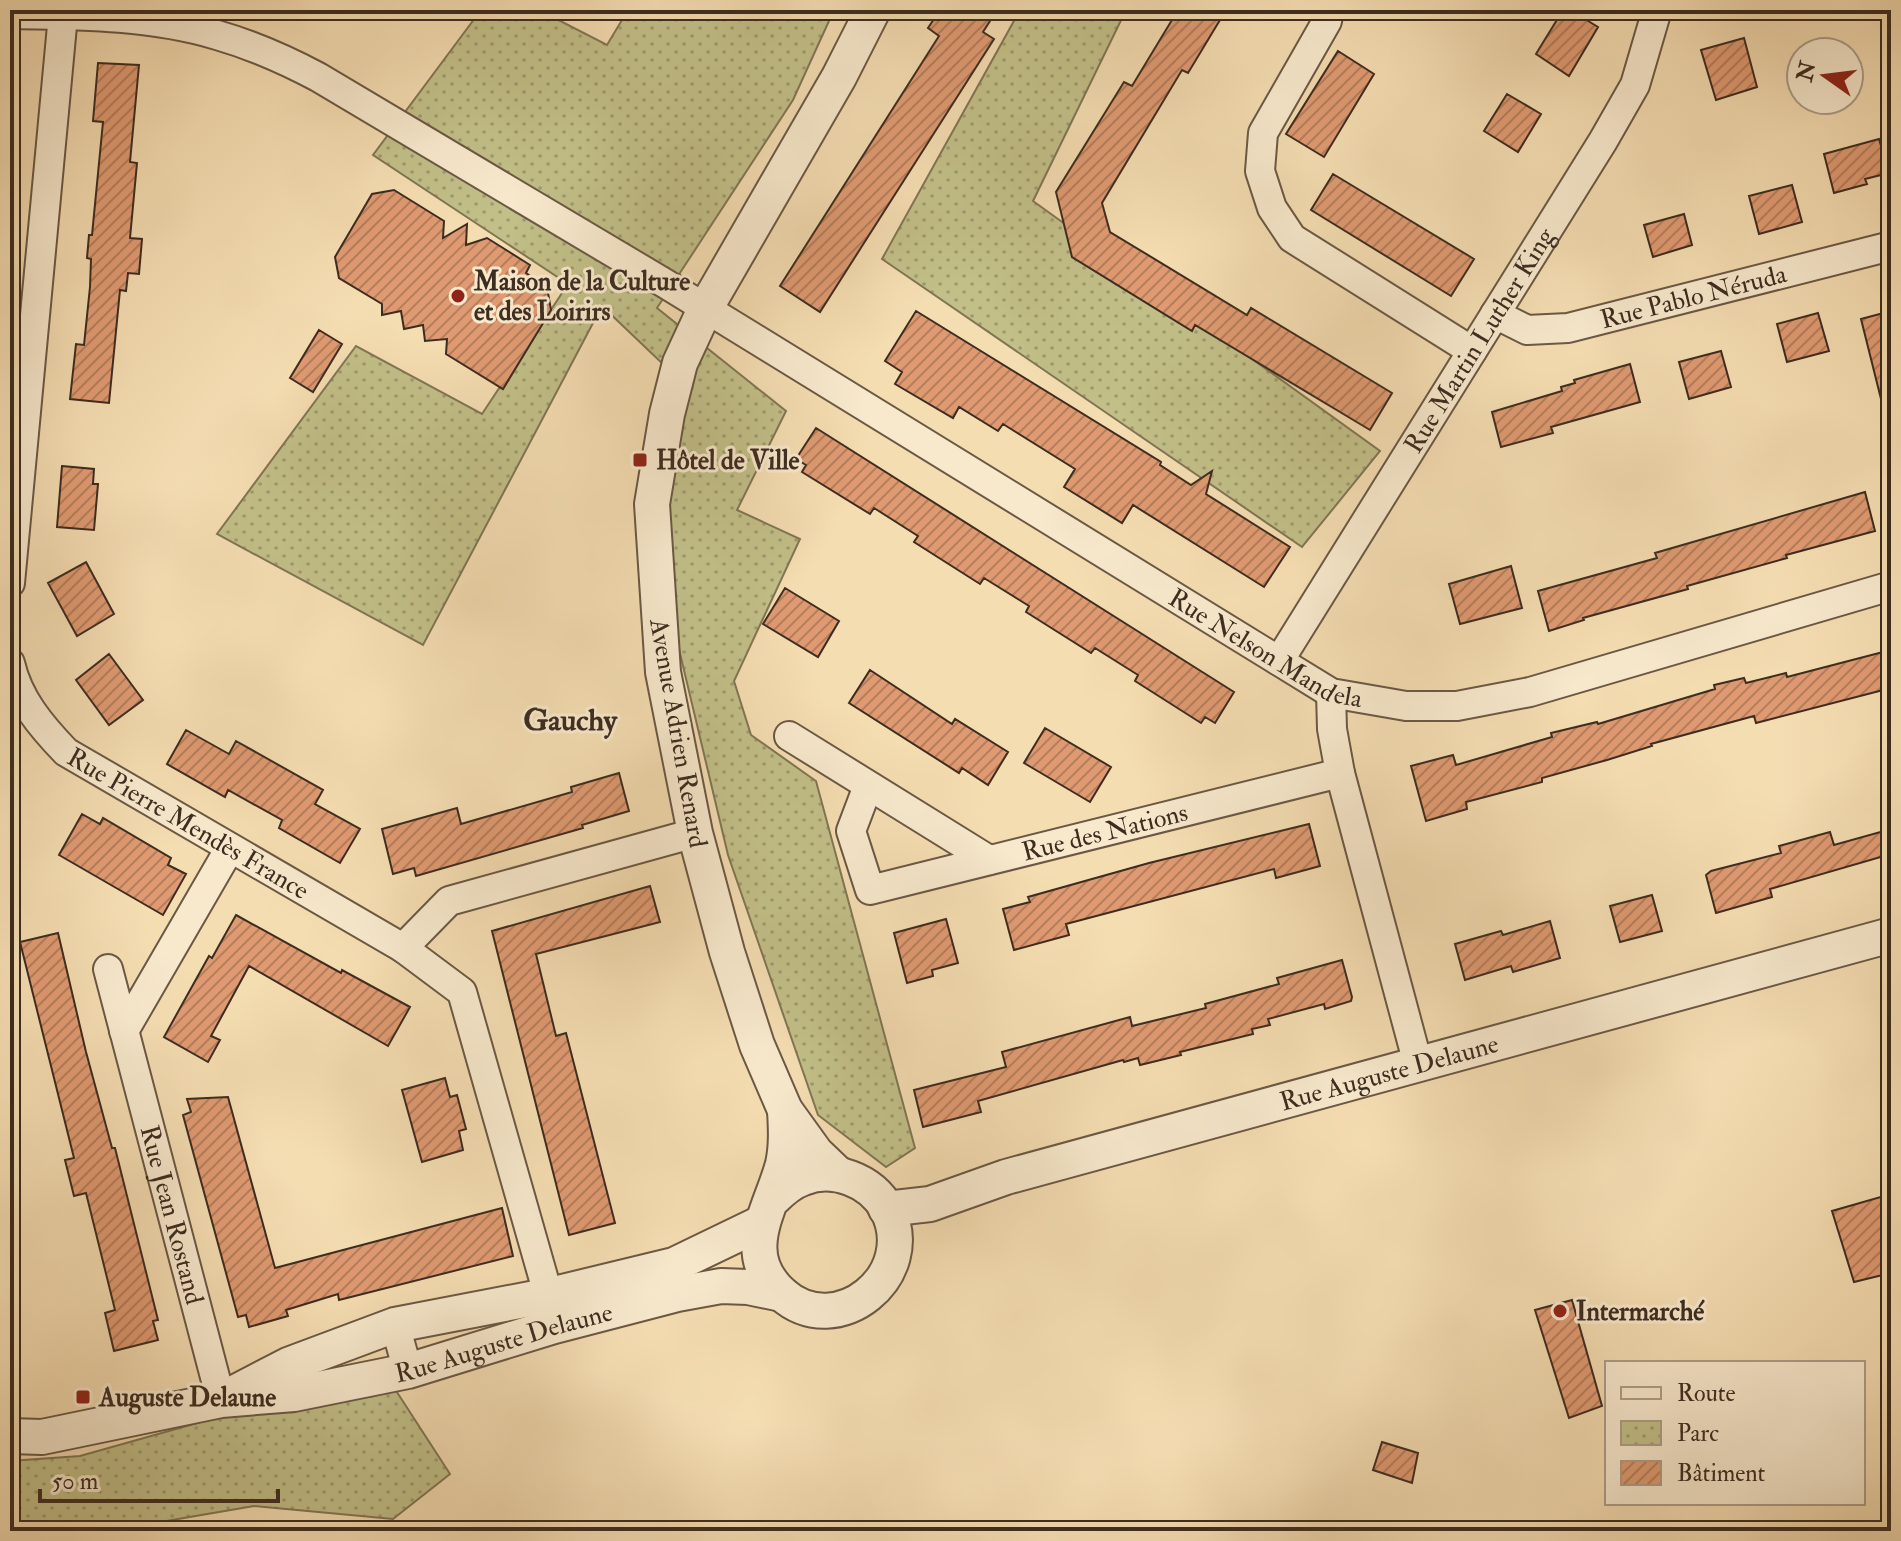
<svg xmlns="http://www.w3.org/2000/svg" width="1901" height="1541" viewBox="0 0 1901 1541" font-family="'IM FELL Double Pica',serif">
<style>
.park{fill:url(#park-dots);stroke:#807654;stroke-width:2}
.building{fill:url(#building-hatch);stroke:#3d2c20;stroke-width:2}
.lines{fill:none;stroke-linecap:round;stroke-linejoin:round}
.minor-casing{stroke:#6b5844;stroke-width:32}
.tertiary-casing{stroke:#6b5844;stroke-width:38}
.minor{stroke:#f8e9cd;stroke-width:28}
.tertiary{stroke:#f8e9cd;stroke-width:34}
.poi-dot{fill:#8f2418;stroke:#f8e9cd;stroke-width:3}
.labels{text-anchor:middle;stroke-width:6;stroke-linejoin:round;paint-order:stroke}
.poi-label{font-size:26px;font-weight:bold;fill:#3d2c20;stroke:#f8e9cd;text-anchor:start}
.street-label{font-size:26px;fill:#3d2c20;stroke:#f8e9cd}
.quarter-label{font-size:30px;font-weight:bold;fill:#3d2c20;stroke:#f8e9cd}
</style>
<defs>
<pattern id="park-dots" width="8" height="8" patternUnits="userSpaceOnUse" patternTransform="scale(2)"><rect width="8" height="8" fill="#c2bf88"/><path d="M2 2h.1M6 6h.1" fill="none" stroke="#9f9b6f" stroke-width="1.8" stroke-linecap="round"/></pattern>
<pattern id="building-hatch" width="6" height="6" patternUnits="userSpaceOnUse" patternTransform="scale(2)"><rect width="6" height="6" fill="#e09a71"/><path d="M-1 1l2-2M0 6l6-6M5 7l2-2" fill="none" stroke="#b77e5c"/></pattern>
</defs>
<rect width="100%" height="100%" fill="#f5ddb2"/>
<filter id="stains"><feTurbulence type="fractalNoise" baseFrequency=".0025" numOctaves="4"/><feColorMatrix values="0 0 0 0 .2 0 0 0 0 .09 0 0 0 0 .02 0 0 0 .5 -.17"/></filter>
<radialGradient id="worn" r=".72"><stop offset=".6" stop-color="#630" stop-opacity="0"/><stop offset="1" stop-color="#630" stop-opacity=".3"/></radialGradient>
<path class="park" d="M 481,10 L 539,10 L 607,45 L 628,10 L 834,10 L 793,100 L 657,308 L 786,411 L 737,510 L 800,539 L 734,681 L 751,735 L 816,781 L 915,1148 L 886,1167 L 818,1115 L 728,855 L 678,645 L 667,520 L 686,386 L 602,306 L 423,645 L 217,534 L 356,346 L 482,414 L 568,284 L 373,155 Z
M 1020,10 L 1126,10 L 1033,201 L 1380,451 L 1302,547 L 882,259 Z
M 393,1386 L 450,1474 L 393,1519 L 254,1506 L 108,1531 L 10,1531 L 10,1461 L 80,1456 L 247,1409 Z"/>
<path class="building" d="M 940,10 L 997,10 L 983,32 L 994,39 L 820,312 L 780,286 L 939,36 L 928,28 Z
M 1178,10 L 1226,10 L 1188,73 L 1182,70 L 1102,203 L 1110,232 L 1247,315 L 1251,308 L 1392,393 L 1370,430 L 1195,325 L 1192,331 L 1072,257 L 1056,192 L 1124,82 L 1132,86 Z
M 1563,10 L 1570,10 L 1598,27 L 1569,76 L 1536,54 Z
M 1744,38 L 1757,87 L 1716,100 L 1701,50 Z
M 1338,51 L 1374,74 L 1324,157 L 1286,134 Z
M 98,63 L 139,65 L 130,162 L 137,163 L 130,238 L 142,239 L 139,274 L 128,273 L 126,291 L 120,290 L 109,403 L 70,399 L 76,344 L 84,345 L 90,287 L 91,259 L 87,258 L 89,235 L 92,235 L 103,122 L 93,121 Z
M 1507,94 L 1541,114 L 1518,152 L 1484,131 Z
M 1879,139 L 1889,173 L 1865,179 L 1867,184 L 1834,193 L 1824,154 Z
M 1333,174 L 1474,259 L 1451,296 L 1311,210 Z
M 1792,185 L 1802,222 L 1759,234 L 1749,196 Z
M 394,190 L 444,221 L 443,238 L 467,224 L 466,245 L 487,238 L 530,265 L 526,273 L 547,287 L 551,310 L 503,389 L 446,354 L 447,339 L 425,341 L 423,325 L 404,329 L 401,311 L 382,315 L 382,304 L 339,278 L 335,257 L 372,194 Z
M 1684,214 L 1692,245 L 1653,257 L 1644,225 Z
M 916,311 L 1161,462 L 1160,465 L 1191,485 L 1212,471 L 1206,494 L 1290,547 L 1264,587 L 1133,505 L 1122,523 L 1064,487 L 1075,469 L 1003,424 L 998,431 L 959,407 L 953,418 L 895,384 L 902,372 L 885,361 Z
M 1891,311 L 1891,402 L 1882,403 L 1861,319 Z
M 1818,313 L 1829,351 L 1787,362 L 1777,324 Z
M 319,330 L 342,344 L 313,392 L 290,378 Z
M 1721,351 L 1731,387 L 1689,399 L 1679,362 Z
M 1630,364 L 1640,402 L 1551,427 L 1553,433 L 1501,447 L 1492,412 L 1562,391 L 1561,387 L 1575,383 L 1574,380 Z
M 816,428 L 1234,692 L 1215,723 L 1205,717 L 1201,723 L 1135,681 L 1138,675 L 1095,648 L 1091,653 L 1026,612 L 1029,606 L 984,578 L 980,584 L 914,542 L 918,536 L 874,508 L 870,514 L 802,472 L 806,465 L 796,459 Z
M 62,466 L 94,469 L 93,484 L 98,484 L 94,530 L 57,527 Z
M 1865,492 L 1875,531 L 1786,555 L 1787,558 L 1687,586 L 1688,589 L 1583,618 L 1584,620 L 1549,631 L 1538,591 L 1657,558 L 1655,553 Z
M 86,562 L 114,614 L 77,636 L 48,583 Z
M 1511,566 L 1522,608 L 1460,624 L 1449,584 Z
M 785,588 L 839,621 L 818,657 L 763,624 Z
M 1883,652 L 1891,688 L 1756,723 L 1754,716 L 1651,744 L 1652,746 L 1607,760 L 1542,778 L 1542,782 L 1466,802 L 1467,809 L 1426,821 L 1411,766 L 1453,755 L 1456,765 L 1552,737 L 1551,733 L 1597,722 L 1598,724 L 1715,689 L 1714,685 L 1744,678 L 1746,683 L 1786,673 L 1787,677 Z
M 109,654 L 143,700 L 109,725 L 76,680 Z
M 870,670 L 952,724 L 955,719 L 1008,752 L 988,785 L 962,768 L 959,773 L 849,703 Z
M 1045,728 L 1111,767 L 1090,802 L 1024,763 Z
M 186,730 L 229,754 L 236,741 L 323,790 L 315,804 L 360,829 L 340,863 L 279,828 L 282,820 L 228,790 L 225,797 L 167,764 Z
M 619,773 L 629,811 L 582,825 L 583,828 L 416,876 L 414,868 L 393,874 L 382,829 L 457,808 L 461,824 L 572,792 L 571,787 Z
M 82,814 L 100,824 L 103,818 L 171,858 L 168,865 L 186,874 L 163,915 L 59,855 Z
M 1309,824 L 1320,866 L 1276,878 L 1274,869 L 1066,924 L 1069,935 L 1014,950 L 1003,909 L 1030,902 L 1028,897 L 1149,863 Z
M 1891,829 L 1891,854 L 1770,889 L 1772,897 L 1716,913 L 1706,875 L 1711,871 L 1781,853 L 1779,846 L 1830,832 L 1834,845 Z
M 650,886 L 660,922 L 536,954 L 556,1036 L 566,1033 L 615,1223 L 569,1235 L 492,931 Z
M 1652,895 L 1662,931 L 1620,942 L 1610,906 Z
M 236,915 L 341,973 L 342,970 L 410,1007 L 388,1046 L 249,966 L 211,1036 L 220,1040 L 208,1062 L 164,1037 L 209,956 L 212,958 Z
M 946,919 L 958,963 L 932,970 L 933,976 L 907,983 L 894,933 Z
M 1550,921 L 1560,958 L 1513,972 L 1511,966 L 1465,980 L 1455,944 L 1501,931 L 1503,935 Z
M 58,933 L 86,1052 L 112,1148 L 115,1148 L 158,1320 L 153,1321 L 158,1340 L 114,1351 L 105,1313 L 115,1310 L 86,1193 L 74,1196 L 65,1160 L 74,1158 L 20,942 Z
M 1342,960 L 1352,997 L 1351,1001 L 1325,1009 L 1324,1004 L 1268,1019 L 1270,1025 L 1252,1029 L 1253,1034 L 1180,1052 L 1181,1055 L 1140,1065 L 1138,1058 L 1124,1062 L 1123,1060 L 978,1101 L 981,1112 L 923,1127 L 914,1090 L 1006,1067 L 1002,1052 L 1130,1017 L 1132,1026 L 1206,1008 L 1205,1004 L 1279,984 L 1277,978 Z
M 445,1078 L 450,1097 L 457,1095 L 466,1129 L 459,1131 L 463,1150 L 422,1162 L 402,1090 Z
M 228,1097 L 275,1268 L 502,1208 L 513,1256 L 339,1300 L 338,1294 L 286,1310 L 288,1316 L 249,1327 L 246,1315 L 238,1317 L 183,1115 L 191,1112 L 187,1099 Z
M 1891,1194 L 1891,1273 L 1854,1282 L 1832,1211 Z
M 1572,1300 L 1602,1406 L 1569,1418 L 1535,1310 Z
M 1382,1442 L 1418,1453 L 1412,1483 L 1373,1470 Z"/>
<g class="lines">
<g class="minor-casing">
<g id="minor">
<path d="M 1329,10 L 1327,21 L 1263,133 L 1260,171 L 1272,208 L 1292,238 L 1472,351"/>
<path id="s1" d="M 10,14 C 78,15 151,15 217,35 C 252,45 286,60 318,77 L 666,284 L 1331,693 L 1406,706 L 1457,706 L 1530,692 L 1891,586"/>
<path id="s2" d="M 1495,314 L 1527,330 L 1568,328 L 1891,246"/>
<path d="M 10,583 L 63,15"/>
<path id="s3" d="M 1279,661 L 1603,141 L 1635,85 L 1657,10"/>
<path id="s4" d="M 10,663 C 18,699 41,726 66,752 L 403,948 L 462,992 L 544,1280 L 551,1317"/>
<path d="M 1331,693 L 1332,729 L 1340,773 L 1418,1064"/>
<path d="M 789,736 L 989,860"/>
<path id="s5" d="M 868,786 L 851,831 L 870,890 L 1340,773"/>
<path d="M 403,948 L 449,901 L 695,833"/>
<path id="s6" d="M 108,969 L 221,1400"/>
<path d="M 124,1031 L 230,848"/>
<path d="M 395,1325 L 408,1371"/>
</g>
</g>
<g class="tertiary-casing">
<g id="tertiary">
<path d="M 838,1174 L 816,1153 L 785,1110 L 757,1045 L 727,952 L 695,833 L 663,672 L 652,504 L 667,414 L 680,363 L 705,309 L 839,77 L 873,10"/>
<path d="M 773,1199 C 782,1190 791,1182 803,1178 C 833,1166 871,1180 887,1209 C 921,1275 837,1343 782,1294 C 737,1253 771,1210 783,1164 C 787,1146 786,1128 785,1110"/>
<path id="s7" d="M 886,1209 L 930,1204 L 1006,1177 L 1891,935"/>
<path d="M 236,1392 L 288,1365 L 395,1325 L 546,1296 L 674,1265 L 761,1223"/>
<path id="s8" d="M 10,1436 L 42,1437 L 221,1400 L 294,1394 L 408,1371 L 554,1326 L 677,1294 L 721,1286 L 748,1287 L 782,1294"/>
</g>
</g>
<use href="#minor" class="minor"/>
<use href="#tertiary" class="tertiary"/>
</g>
<g class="poi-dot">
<circle cx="458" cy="296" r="8"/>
<rect x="632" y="452" width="16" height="16" rx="4"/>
<circle cx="1560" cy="1311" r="8"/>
<rect x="75" y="1389" width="16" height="16" rx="4"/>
</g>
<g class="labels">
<g class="poi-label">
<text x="474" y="290">Maison de la Culture<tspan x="474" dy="30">et des Loirirs</tspan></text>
<text x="656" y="469">Hôtel de Ville</text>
<text x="1576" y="1320">Intermarché</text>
<text x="99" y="1406">Auguste Delaune</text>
</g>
<g class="street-label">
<text dy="9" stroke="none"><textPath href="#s2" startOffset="206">Rue Pablo Néruda</textPath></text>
<text dy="9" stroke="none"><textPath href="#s3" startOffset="378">Rue Martin Luther King</textPath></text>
<text dy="9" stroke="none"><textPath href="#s1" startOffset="1426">Rue Nelson Mandela</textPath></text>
<text transform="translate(679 733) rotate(80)" y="9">Avenue Adrien Renard</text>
<text dy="9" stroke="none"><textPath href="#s4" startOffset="248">Rue Pierre Mendès France</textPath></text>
<text dy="9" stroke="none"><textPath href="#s5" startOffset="352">Rue des Nations</textPath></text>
<text dy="9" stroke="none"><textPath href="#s7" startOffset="522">Rue Auguste Delaune</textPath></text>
<text dy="9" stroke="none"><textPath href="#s6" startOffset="254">Rue Jean Rostand</textPath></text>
<text dy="9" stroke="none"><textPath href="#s8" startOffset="504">Rue Auguste Delaune</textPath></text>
</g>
<g class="quarter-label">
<text x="570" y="730">Gauchy</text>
</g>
</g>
<rect width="1901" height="1541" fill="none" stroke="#f5ddb2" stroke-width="40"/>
<rect x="12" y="12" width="1877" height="1517" fill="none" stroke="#3d2c20" stroke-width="4"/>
<rect x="20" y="20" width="1861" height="1501" fill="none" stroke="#3d2c20" stroke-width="2"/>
<rect x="1605" y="1361" width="260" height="144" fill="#f8e9cd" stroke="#ad9d88" stroke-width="2"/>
<rect x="1621" y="1387" width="40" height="12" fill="#f8e9cd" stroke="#ad9d88" stroke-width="2"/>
<text x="1677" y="1401" font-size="24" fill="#3d2c20">Route</text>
<rect x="1621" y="1421" width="40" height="24" fill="url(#park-dots)" stroke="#ad9d88" stroke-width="2"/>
<text x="1677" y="1441" font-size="24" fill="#3d2c20">Parc</text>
<rect x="1621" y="1461" width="40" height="24" fill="url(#building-hatch)" stroke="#ad9d88" stroke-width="2"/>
<text x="1677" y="1481" font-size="24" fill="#3d2c20">Bâtiment</text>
<g transform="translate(1825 76) rotate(284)"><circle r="38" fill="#f8e9cd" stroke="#ad9d88" stroke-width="2"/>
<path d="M0-6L14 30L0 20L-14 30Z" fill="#8f2418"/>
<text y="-12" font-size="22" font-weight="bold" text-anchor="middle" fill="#3d2c20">N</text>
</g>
<path d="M40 1489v12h238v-12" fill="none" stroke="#3d2c20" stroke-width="4"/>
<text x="52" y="1489" font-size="24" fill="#3d2c20" stroke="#f8e9cd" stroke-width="6" paint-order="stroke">50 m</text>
<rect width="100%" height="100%" filter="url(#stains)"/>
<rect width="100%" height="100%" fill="url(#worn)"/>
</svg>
